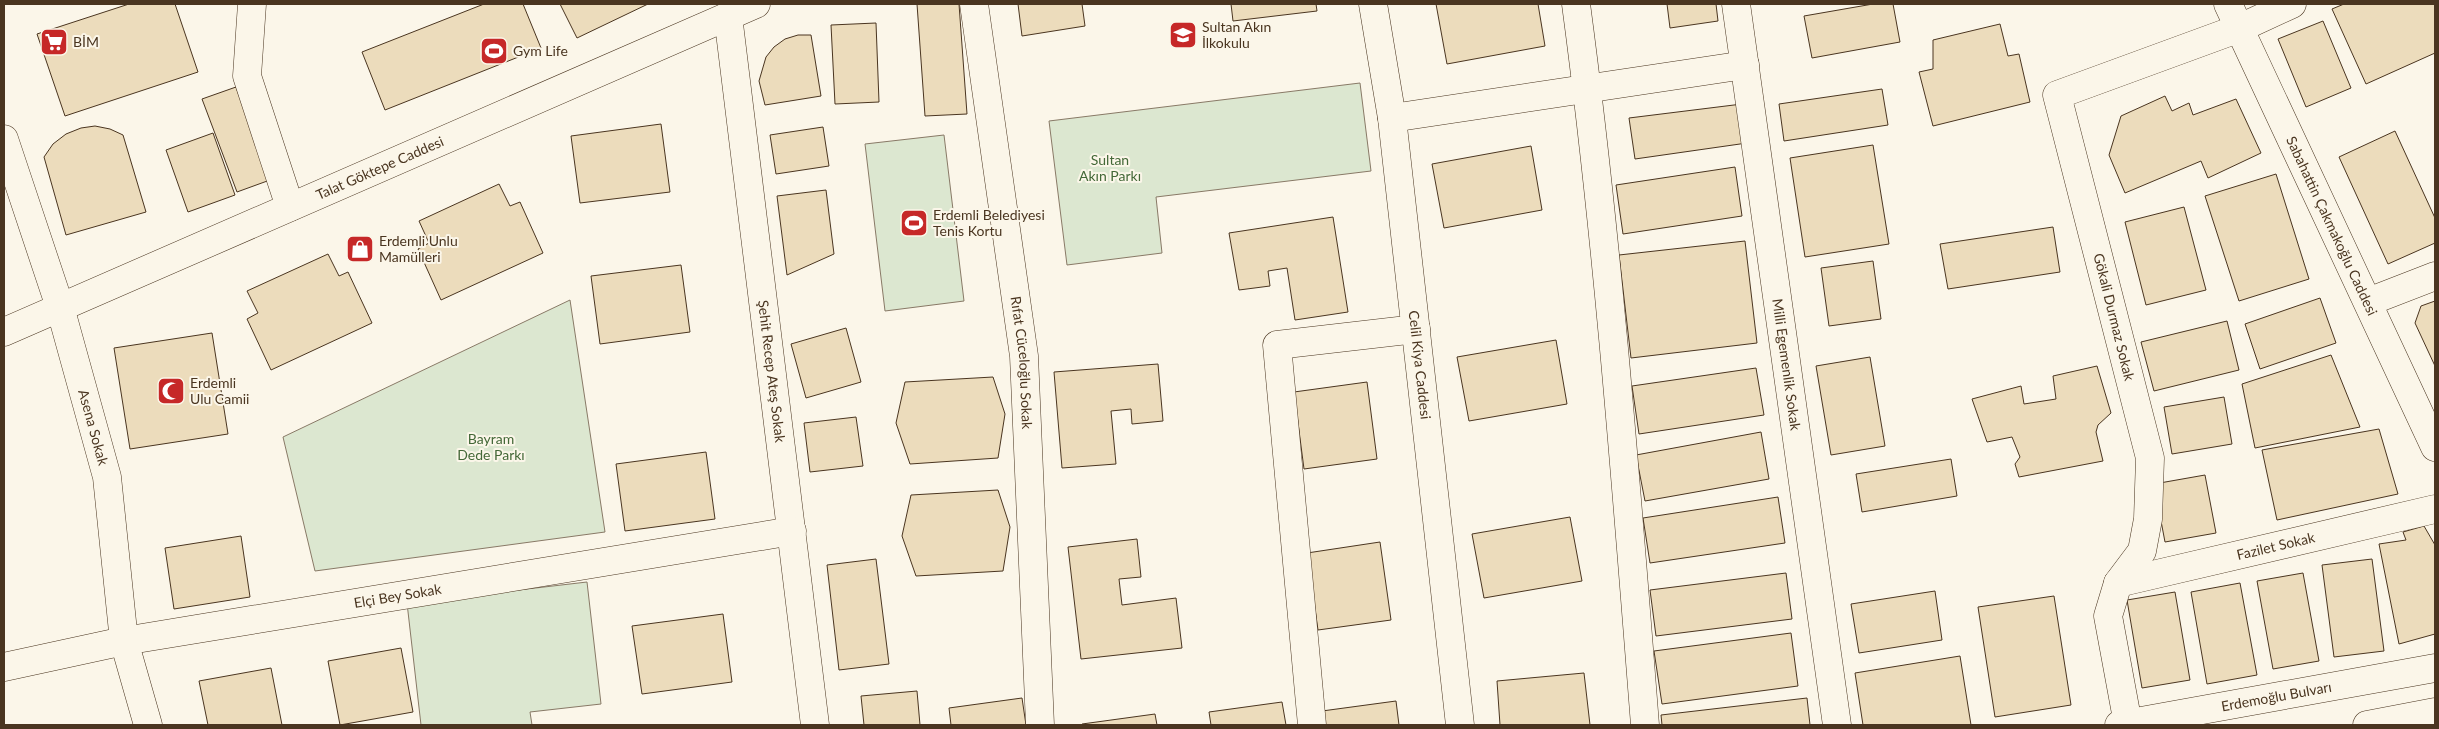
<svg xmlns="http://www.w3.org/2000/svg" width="2439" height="729" viewBox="0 0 2439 729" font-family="Lato,sans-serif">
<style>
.green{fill:#dce7d0;stroke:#887966}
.building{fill:#ecdcbc;stroke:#4a3520}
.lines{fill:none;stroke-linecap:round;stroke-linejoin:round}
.minor-casing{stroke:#4a3520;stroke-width:29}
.major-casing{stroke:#4a3520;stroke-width:29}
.minor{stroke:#fbf6e9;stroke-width:28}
.major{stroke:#fbf6e9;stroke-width:28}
.labels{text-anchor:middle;stroke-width:4;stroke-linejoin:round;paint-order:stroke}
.poi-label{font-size:14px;fill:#4a3520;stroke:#fbf6e9;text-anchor:start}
.park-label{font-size:14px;fill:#436837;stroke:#fbf6e9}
.street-label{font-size:14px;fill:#4a3520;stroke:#fbf6e9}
</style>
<rect width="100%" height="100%" fill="#fbf6e9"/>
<path class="green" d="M 1360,83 L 1371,171 L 1156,197 L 1162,253 L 1067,265 L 1049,121 Z
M 944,135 L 964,301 L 885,311 L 865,144 Z
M 570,300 L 605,532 L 315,571 L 283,437 Z
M 587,582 L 601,704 L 530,712 L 532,725 L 421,725 L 407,603 Z"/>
<path class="building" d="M 129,4 L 175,4 L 198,72 L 65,116 L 37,34 Z
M 484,4 L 523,4 L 541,48 L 385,110 L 362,52 Z
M 560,4 L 648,4 L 577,38 Z
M 917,4 L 959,4 L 967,114 L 925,116 Z
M 1018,4 L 1082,4 L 1085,26 L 1022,36 Z
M 1231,4 L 1316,4 L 1317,11 L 1233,21 Z
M 1436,4 L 1538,4 L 1545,46 L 1447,64 Z
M 1667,4 L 1716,4 L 1718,21 L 1670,28 Z
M 1873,4 L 1893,4 L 1900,42 L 1812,58 L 1804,16 Z
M 2344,4 L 2435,4 L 2435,53 L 2366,84 L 2332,9 Z
M 2323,21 L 2351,88 L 2306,107 L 2278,39 Z
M 876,23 L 879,102 L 835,104 L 831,25 Z
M 2000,24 L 2008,56 L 2019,54 L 2030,102 L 1933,126 L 1919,72 L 1933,69 L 1933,40 Z
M 798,35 L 811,35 L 821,96 L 765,105 L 759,81 L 766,57 L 774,47 L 785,39 Z
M 236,87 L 270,180 L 237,192 L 202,99 Z
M 1882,89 L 1888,125 L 1784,141 L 1779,104 Z
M 2165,96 L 2172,111 L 2189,103 L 2193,115 L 2236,99 L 2261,153 L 2208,178 L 2201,161 L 2125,193 L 2109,155 L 2121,116 Z
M 1742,104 L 1747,143 L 1635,159 L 1629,118 Z
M 661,124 L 670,192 L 580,203 L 571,136 Z
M 95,126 L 110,129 L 123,135 L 146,212 L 66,235 L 44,157 L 53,144 L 66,134 L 81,128 Z
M 823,127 L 829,166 L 776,174 L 770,135 Z
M 2395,131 L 2435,218 L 2435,243 L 2388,264 L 2339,157 Z
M 213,133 L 235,195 L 188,212 L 166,150 Z
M 1873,145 L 1889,244 L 1805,257 L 1790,158 Z
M 1531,146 L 1542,210 L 1444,228 L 1432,164 Z
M 1735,167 L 1742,216 L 1623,234 L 1616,185 Z
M 2276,174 L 2309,279 L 2239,301 L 2205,196 Z
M 499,184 L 510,206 L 520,202 L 543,253 L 441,300 L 418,249 L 429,243 L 419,221 Z
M 826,190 L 834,254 L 787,275 L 777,196 Z
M 2184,207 L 2206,290 L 2146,305 L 2125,222 Z
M 1333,217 L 1348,312 L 1295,320 L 1287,268 L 1268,271 L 1270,286 L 1239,290 L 1229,233 Z
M 2053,227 L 2060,272 L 1948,289 L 1940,244 Z
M 1745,241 L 1757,343 L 1631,358 L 1619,255 Z
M 328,254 L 339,276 L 348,272 L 372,323 L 271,370 L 247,319 L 258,313 L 247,291 Z
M 1873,261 L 1881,319 L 1829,326 L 1821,268 Z
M 681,265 L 690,332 L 600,344 L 591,276 Z
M 2320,298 L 2336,343 L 2260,369 L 2245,324 Z
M 2435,301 L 2435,366 L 2415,323 L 2421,306 Z
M 2227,321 L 2239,370 L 2154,391 L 2141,342 Z
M 846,328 L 861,382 L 806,398 L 791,344 Z
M 212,333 L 228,434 L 130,449 L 114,348 Z
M 1556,340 L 1567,404 L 1469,421 L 1457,357 Z
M 2331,355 L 2360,427 L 2255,448 L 2242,384 Z
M 1870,357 L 1885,446 L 1831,455 L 1816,366 Z
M 1158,364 L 1163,421 L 1132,424 L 1131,409 L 1111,411 L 1116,464 L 1062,468 L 1054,372 Z
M 2097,366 L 2111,413 L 2098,425 L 2096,432 L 2103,461 L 2019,477 L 2015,464 L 2020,457 L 2012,437 L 1987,442 L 1972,399 L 2021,386 L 2024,404 L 2056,399 L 2053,376 Z
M 1756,368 L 1764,415 L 1639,434 L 1632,386 Z
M 993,377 L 1005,414 L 998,458 L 910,464 L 896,423 L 905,382 Z
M 1367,382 L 1377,459 L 1304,469 L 1294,392 Z
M 2224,397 L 2232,444 L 2172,454 L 2164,407 Z
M 856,417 L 863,466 L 810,472 L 804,423 Z
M 2379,429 L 2398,494 L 2277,520 L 2262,450 Z
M 1761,432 L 1769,479 L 1645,501 L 1636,455 Z
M 706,452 L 715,519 L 625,531 L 616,464 Z
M 1951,459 L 1957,496 L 1862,512 L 1856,474 Z
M 2205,475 L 2216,533 L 2165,542 L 2154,484 Z
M 998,490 L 1010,527 L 1003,571 L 916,576 L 902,536 L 911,495 Z
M 1778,497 L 1785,543 L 1650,563 L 1643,518 Z
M 1570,517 L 1582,581 L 1484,598 L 1472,534 Z
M 2424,526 L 2435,545 L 2435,634 L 2399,644 L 2379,544 L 2406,540 L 2403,532 Z
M 241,536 L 250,597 L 174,609 L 165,548 Z
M 1137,539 L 1141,577 L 1119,579 L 1122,605 L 1176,598 L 1182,648 L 1081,659 L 1068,547 Z
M 1380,542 L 1391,620 L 1318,630 L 1307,553 Z
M 876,559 L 889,664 L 839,670 L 827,565 Z
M 2372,559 L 2384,651 L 2334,657 L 2322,565 Z
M 1786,573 L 1792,619 L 1656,636 L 1650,590 Z
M 2303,573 L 2319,661 L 2273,669 L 2257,581 Z
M 2240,583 L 2257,675 L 2207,684 L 2191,592 Z
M 1935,591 L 1942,640 L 1859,653 L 1851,604 Z
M 2175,592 L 2190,680 L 2142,688 L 2127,600 Z
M 2054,596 L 2071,705 L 1995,717 L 1978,607 Z
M 723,614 L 732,682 L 642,694 L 632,626 Z
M 1791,633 L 1798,686 L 1662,704 L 1654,651 Z
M 401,648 L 413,712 L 340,725 L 328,661 Z
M 1960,656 L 1971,725 L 1863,725 L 1855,673 Z
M 271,668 L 282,725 L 208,725 L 199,681 Z
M 1584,673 L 1590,725 L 1500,725 L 1497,681 Z
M 917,691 L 920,725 L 864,725 L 861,696 Z
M 1022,698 L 1026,725 L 951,725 L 949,708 Z
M 1807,698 L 1810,725 L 1662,725 L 1661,715 Z
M 1396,701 L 1399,725 L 1324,725 L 1322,711 Z
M 1282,702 L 1286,725 L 1211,725 L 1209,712 Z
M 1155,714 L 1157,725 L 1082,725 L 1082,724 Z"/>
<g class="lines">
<g class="minor-casing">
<g id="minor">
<path d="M 252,4 L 247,76 L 290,207"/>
<path id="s1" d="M 974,4 L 1024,356 L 1040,725"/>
<path id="s2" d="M 1373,4 L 1392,118 L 1460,725"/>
<path d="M 1576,4 C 1608,243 1626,484 1645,725"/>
<path id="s3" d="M 1736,4 L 1837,725"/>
<path id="s4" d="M 2228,4 L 2435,447"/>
<path id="s5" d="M 728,16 L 815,725"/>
<path d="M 1392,118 L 1745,65"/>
<path id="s6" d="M 4,139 L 60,307 L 107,477 L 124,641 L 148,725"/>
<path d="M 2368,302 L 2435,276"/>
<path id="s7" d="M 4,332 L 756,4"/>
<path id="s8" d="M 2118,583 L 2435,509"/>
<path id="s9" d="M 4,667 L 124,641 L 792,531"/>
<path d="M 2128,724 L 2108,616 L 2118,583 L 2142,551 L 2148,519 L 2150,458 L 2057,95 L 2240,28 L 2292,4"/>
<path d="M 1312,725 L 1277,345 L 1416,329"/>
</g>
</g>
<g class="major-casing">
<g id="major">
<path id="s10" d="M 2119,725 L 2435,668"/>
<path d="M 2367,725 L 2435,712"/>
</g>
</g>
<use href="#minor" class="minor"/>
<use href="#major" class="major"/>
</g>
<defs>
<g id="school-square" transform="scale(1.4375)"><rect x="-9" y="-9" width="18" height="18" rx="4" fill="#c62828" stroke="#fbf6e9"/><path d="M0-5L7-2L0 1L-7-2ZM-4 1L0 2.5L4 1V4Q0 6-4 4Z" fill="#fff"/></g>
<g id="supermarket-square" transform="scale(1.4375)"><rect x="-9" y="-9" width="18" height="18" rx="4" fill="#c62828" stroke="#fbf6e9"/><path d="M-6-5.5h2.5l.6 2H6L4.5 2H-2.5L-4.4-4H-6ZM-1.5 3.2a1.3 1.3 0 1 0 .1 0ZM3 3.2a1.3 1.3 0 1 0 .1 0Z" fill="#fff"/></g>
<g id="stadium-square" transform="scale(1.4375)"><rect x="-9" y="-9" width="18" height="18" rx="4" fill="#c62828" stroke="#fbf6e9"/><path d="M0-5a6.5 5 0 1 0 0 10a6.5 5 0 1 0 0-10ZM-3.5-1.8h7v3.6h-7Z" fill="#fff"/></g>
<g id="shop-square" transform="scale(1.4375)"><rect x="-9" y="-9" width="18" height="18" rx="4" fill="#c62828" stroke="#fbf6e9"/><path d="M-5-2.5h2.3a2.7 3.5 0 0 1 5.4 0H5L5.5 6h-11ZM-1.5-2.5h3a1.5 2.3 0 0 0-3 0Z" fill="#fff"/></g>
<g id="mosque-square" transform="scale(1.4375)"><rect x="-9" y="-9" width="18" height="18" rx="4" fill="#c62828" stroke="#fbf6e9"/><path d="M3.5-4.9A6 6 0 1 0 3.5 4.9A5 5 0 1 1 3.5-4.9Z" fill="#fff"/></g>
</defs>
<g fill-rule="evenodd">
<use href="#school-square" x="1183" y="35"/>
<use href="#supermarket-square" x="54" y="42"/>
<use href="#stadium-square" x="494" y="51"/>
<use href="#stadium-square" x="914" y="223"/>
<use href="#shop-square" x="360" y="249"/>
<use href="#mosque-square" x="171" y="391"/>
</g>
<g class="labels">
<g class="poi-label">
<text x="1202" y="32">Sultan Akın<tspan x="1202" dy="16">İlkokulu</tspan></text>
<text x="73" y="47">BİM</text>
<text x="513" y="56">Gym Life</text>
<text x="933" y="220">Erdemli Belediyesi<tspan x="933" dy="16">Tenis Kortu</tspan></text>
<text x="379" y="246">Erdemli Unlu<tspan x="379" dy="16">Mamülleri</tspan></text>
<text x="190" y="388">Erdemli<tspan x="190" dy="16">Ulu Camii</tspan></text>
</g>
<g class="park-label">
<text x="1110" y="165">Sultan<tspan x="1110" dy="16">Akın Parkı</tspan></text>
<text x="491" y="444">Bayram<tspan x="491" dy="16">Dede Parkı</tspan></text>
</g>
<g class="street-label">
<text dy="5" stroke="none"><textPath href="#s7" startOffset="410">Talat Göktepe Caddesi</textPath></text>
<text dy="5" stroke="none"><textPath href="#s4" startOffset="245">Sabahattin Çakmakoğlu Caddesi</textPath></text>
<text transform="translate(2114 317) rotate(76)" y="5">Gökali Durmaz Sokak</text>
<text dy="5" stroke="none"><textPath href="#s1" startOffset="362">Rıfat Cüceloğlu Sokak</textPath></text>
<text dy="5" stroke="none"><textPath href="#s2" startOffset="364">Celil Kiya Caddesi</textPath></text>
<text dy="5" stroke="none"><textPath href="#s3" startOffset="364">Milli Egemenlik Sokak</textPath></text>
<text dy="5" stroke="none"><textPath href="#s5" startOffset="358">Şehit Recep Ateş Sokak</textPath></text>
<text dy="5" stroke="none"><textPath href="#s6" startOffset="302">Asena Sokak</textPath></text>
<text dy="5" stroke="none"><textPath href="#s8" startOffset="162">Fazilet Sokak</textPath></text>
<text dy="5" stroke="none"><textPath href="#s9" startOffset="400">Elçi Bey Sokak</textPath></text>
<text dy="5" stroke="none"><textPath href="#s10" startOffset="160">Erdemoğlu Bulvarı</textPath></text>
</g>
</g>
<rect width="2439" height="729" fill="none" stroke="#4a3520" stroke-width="10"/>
</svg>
